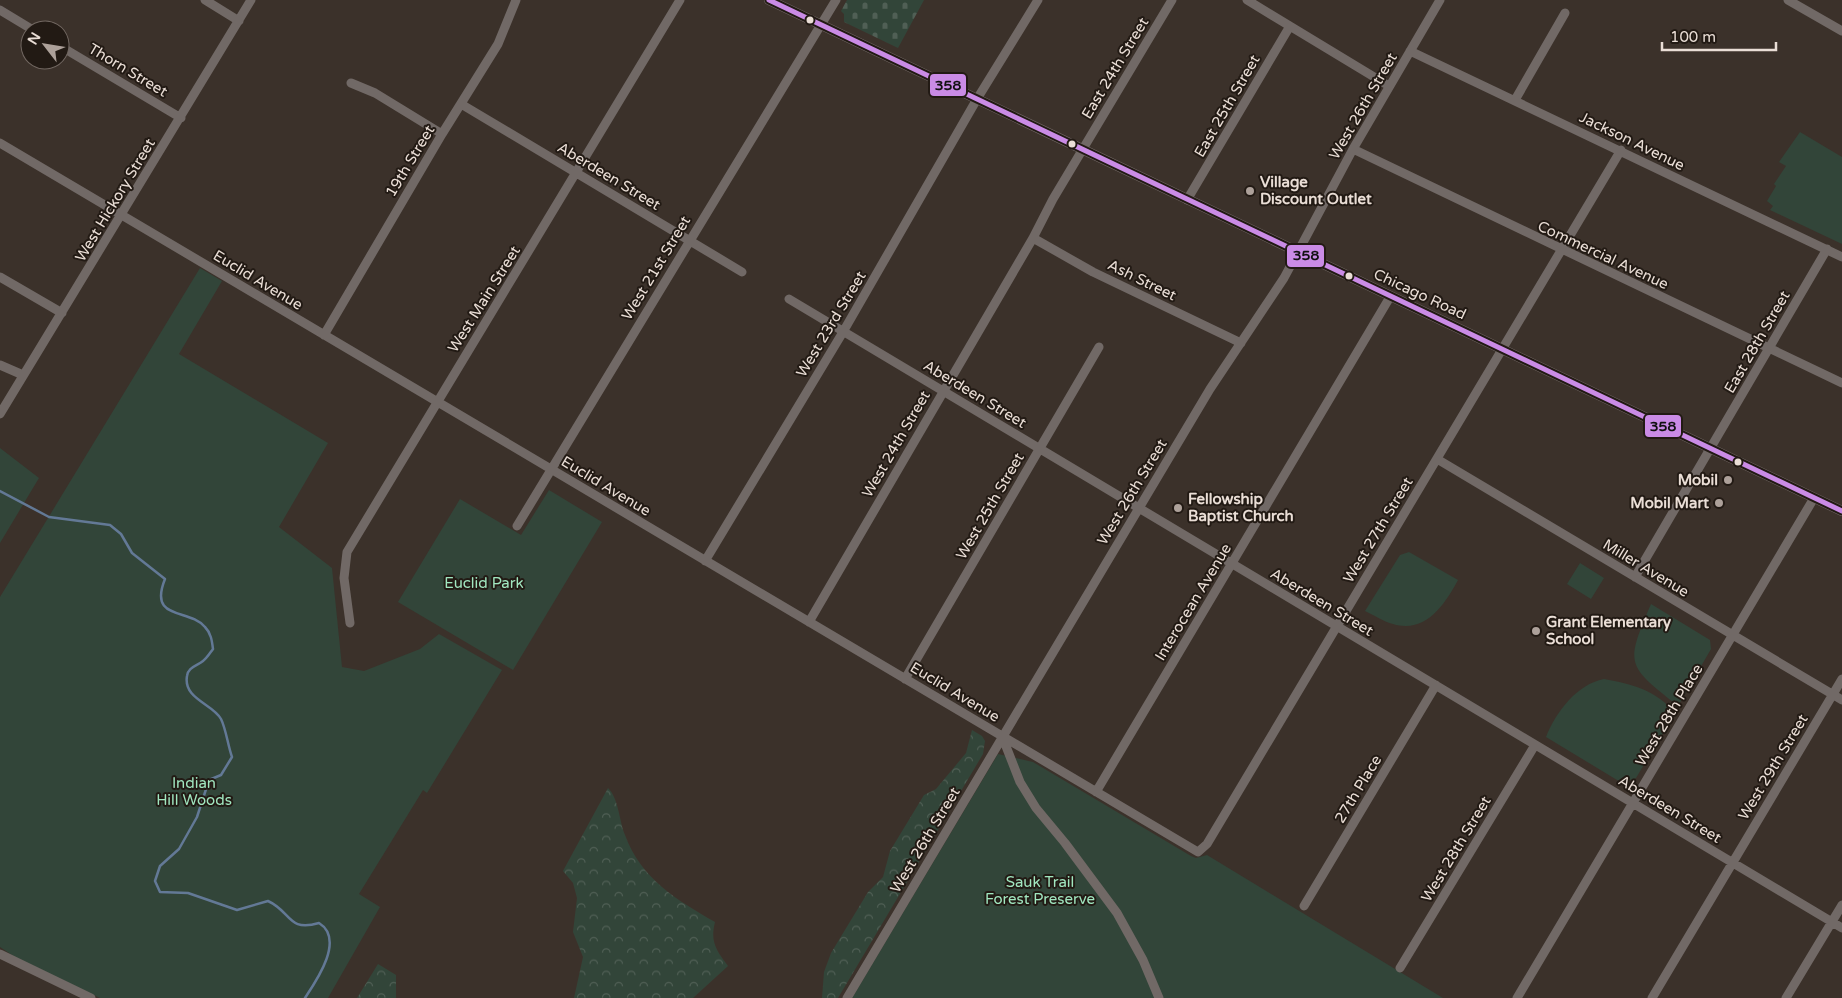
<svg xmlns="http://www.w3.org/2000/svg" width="1842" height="998" viewBox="0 0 1842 998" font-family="'Varela Round',sans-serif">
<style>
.forest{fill:url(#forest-crowns)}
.cemetery{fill:url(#cemetery-stones)}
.park{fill:#324539}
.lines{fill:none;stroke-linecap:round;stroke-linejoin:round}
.stream{stroke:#637996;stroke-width:2.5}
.minor{stroke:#716966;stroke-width:9}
.major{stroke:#726865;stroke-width:10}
.bus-1-casing{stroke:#221a14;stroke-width:9}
.bus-1{stroke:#ca8be6;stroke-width:5}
.bus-dot{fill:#eaded6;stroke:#221a14;stroke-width:2}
.poi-dot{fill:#ada19a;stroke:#221a14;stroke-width:2}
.labels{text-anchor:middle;stroke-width:4;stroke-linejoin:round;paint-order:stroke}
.street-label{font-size:15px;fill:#eaded6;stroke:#221a14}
.poi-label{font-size:15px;font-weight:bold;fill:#eaded6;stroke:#221a14;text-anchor:start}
.park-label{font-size:15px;fill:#a1e7c0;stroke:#221a14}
.line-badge{stroke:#221a14;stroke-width:2}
.pale-badge-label{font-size:14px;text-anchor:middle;font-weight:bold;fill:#111}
</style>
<defs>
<pattern id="forest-crowns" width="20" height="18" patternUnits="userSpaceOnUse" patternTransform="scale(1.25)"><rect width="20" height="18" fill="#324539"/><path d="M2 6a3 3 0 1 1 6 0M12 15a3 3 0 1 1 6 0" fill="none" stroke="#505f55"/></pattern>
<pattern id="cemetery-stones" width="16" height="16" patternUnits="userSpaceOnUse" patternTransform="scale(1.25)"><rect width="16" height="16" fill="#324539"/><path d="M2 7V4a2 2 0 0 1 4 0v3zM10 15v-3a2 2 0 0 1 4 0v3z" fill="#505f55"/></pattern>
</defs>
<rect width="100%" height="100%" fill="#3b312a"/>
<path class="forest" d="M 972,730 L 982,736 L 985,741 L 983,754 L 838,998 L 822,998 L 824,972 L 831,953 L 868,892 L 883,877 L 890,851 L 924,795 L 936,789 L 966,753 Z
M 608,788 C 619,799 619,821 625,835 C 641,879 677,900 715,922 C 710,942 716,950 728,966 L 693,998 L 574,998 L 583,957 L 573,932 L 577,898 L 573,883 L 563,871 Z
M 378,964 L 396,975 L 396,998 L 357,998 Z"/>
<path class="cemetery" d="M 847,0 L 924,0 L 898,48 L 844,22 L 844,14 L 841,11 Z"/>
<path class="park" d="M 1800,132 L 1842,157 L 1842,244 L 1770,210 L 1773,206 L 1767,201 L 1776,186 L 1774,184 L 1786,166 L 1779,162 Z
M 200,268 L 222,281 L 179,354 L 328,443 L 279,527 L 332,568 L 342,667 L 364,671 L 420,649 L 439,634 L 502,670 L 427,793 L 423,790 L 359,894 L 380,907 L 328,998 L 100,998 L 15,957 L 0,947 L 0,597 Z
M 0,448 L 39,478 L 0,543 Z
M 549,490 L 602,522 L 513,670 L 398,602 L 460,499 L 521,535 Z
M 1409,552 L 1458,580 C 1445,604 1426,634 1393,624 C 1384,622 1374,615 1365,611 L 1400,555 Z
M 1580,563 L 1604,578 L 1591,599 L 1567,584 Z
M 1651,604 L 1710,640 L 1711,649 L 1678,706 C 1626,665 1625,665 1651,604 Z
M 1604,679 C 1632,684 1656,690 1675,713 L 1636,778 L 1622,783 L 1546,737 C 1556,712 1577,684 1604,679 Z
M 998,754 L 1033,762 L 1191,856 L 1196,858 L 1207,855 L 1443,998 L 852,998 Z"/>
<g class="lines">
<path class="stream" d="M 0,491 L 49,517 L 110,525 L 121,534 L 132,553 L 165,579 C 148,621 189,608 205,627 C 211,633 212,641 213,649 C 210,653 207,658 203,661 C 197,666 188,667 187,676 C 183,699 213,704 221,719 C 226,729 228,746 232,757 L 221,775 L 209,780 L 197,817 L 179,849 L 160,866 L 155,881 L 160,892 L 188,893 L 237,910 L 268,901 C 292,912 287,932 319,923 C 345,939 317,980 305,998"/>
<path class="minor" d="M 205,0 L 239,21
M 1247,0 L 1389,86
M 1788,0 L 1842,31
M 0,10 L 33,30
M 60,46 L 181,118
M 1410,51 L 1842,257
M 351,83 L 375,93 L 442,134
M 1515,100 L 1565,13
M 461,104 L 742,272
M 0,143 L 1198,852 L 1207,844 L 1621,150
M 1353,149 L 1842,383
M 1187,200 L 1290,26
M 1033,238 L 1093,272 L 1241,343
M 0,277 L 62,313
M 789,299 L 1842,928
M 324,335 L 442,134 L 498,44 L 516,0
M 0,365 L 23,375
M 0,414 L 251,0
M 1437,459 L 1842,700
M 517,526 L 836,0
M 705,561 L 843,332 L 977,99 L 1038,0
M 1635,577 L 1827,249
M 809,622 L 1033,238 L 1053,199 L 1172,0
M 350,623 L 344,578 L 347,552 L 680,0
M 905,679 L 1099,347
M 1002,736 L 1020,782 L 1036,808 L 1065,843 L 1117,913 L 1143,960 L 1159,998
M 1096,792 L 1390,297
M 1304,906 L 1436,685
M 0,954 L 91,998
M 1400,968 L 1535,745
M 847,998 L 1210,389 L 1284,278 L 1353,149 L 1440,0
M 1517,998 L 1814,498
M 1652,998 L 1842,679
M 1786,998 L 1842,905"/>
<path class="major" d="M 769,0 L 1842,511"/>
<g class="bus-1-casing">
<path id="bus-1" d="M 769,0 L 1842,511"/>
</g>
<use href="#bus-1" class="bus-1"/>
</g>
<g class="bus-dot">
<circle cx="810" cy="20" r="4.5"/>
<circle cx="1072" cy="144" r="4.5"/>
<circle cx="1349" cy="276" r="4.5"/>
<circle cx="1738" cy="462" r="4.5"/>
</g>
<g class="poi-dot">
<circle cx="1250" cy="191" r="5"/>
<circle cx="1728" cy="480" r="5"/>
<circle cx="1719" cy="503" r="5"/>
<circle cx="1178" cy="508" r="5"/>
<circle cx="1536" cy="631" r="5"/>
</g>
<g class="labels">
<g class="street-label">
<text transform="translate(1115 68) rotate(-59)" y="5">East 24th Street</text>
<text transform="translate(128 70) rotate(31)" y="5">Thorn Street</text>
<text transform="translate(1227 106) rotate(-60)" y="5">East 25th Street</text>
<text transform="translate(1363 106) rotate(-60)" y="5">West 26th Street</text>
<text transform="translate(1632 141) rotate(26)" y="5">Jackson Avenue</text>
<text transform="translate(410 161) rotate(-59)" y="5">19th Street</text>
<text transform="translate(609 176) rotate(31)" y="5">Aberdeen Street</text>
<text transform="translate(115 200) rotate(-59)" y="5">West Hickory Street</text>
<text transform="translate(1603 255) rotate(25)" y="5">Commercial Avenue</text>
<text transform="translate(656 268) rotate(-59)" y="5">West 21st Street</text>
<text transform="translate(258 280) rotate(31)" y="5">Euclid Avenue</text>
<text transform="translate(1142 280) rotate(26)" y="5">Ash Street</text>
<text transform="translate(1420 294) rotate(25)" y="5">Chicago Road</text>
<text transform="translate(484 299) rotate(-58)" y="5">West Main Street</text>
<text transform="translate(831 324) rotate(-59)" y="5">West 23rd Street</text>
<text transform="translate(1757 342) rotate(-60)" y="5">East 28th Street</text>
<text transform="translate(975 394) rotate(31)" y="5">Aberdeen Street</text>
<text transform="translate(896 444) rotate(-60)" y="5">West 24th Street</text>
<text transform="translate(606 486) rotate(31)" y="5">Euclid Avenue</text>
<text transform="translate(1132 492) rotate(-59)" y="5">West 26th Street</text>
<text transform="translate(990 506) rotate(-60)" y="5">West 25th Street</text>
<text transform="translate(1378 530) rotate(-59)" y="5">West 27th Street</text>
<text transform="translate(1646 568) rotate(31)" y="5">Miller Avenue</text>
<text transform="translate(1193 602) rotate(-59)" y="5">Interocean Avenue</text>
<text transform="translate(1322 602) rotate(31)" y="5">Aberdeen Street</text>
<text transform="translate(955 692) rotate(31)" y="5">Euclid Avenue</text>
<text transform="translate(1669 715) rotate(-59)" y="5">West 28th Place</text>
<text transform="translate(1773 767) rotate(-59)" y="5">West 29th Street</text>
<text transform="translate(1358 789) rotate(-59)" y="5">27th Place</text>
<text transform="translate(1670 809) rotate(31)" y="5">Aberdeen Street</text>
<text transform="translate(925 840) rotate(-59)" y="5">West 26th Street</text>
<text transform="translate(1456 849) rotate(-59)" y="5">West 28th Street</text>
</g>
<g class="poi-label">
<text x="1260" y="187">Village<tspan x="1260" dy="17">Discount Outlet</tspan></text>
<text x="1718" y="485" text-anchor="end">Mobil</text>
<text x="1188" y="504">Fellowship<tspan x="1188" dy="17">Baptist Church</tspan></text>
<text x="1709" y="508" text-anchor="end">Mobil Mart</text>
<text x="1546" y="627">Grant Elementary<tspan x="1546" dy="17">School</tspan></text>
</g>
<g class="park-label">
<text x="484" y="588">Euclid Park</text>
<text x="194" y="788">Indian<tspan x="194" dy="17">Hill Woods</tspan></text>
<text x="1040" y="887">Sauk Trail<tspan x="1040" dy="17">Forest Preserve</tspan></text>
</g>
</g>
<g class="line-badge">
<rect x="929" y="73" width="38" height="24" rx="5" fill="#ca8be6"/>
<rect x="1286" y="244" width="39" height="24" rx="5" fill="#ca8be6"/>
<rect x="1644" y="414" width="38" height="24" rx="5" fill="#ca8be6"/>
</g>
<g class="pale-badge-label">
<text x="948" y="90">358</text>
<text x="1306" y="260">358</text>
<text x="1663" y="431">358</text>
</g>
<g transform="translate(45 45) rotate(301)"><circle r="24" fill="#221a14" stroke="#726862"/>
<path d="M0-4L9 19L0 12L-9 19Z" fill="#ada19a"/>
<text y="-8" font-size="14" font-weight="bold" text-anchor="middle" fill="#eaded6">N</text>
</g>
<path d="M1662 42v8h114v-8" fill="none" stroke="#eaded6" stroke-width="2.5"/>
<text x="1670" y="42" font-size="15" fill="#eaded6" stroke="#221a14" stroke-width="4" paint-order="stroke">100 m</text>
</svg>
